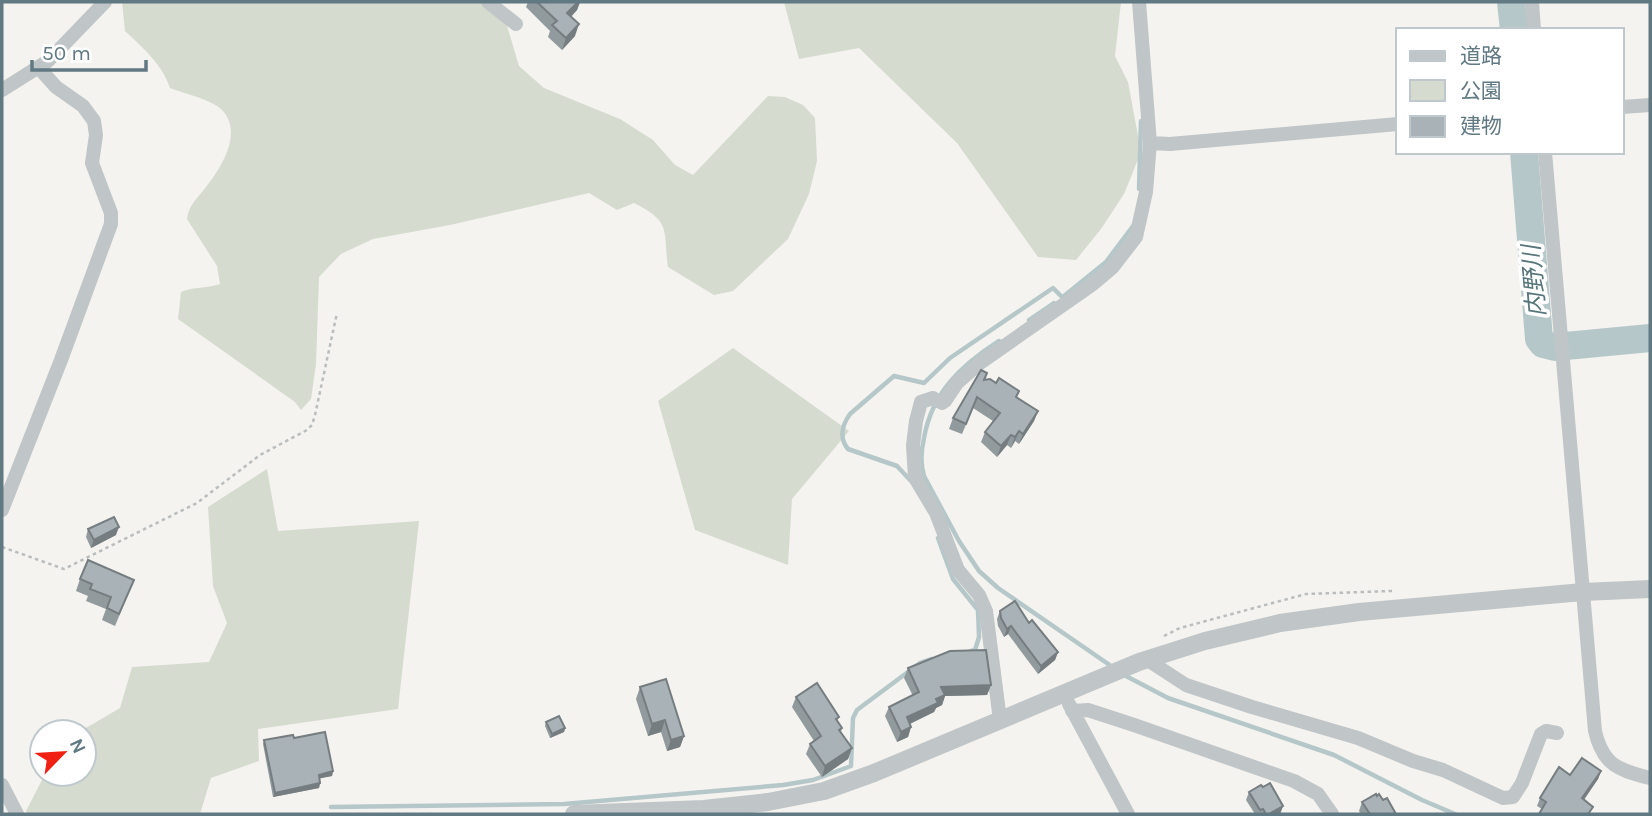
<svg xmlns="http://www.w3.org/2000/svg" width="1652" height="816" viewBox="0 0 1652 816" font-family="Karla,'Noto Sans JP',sans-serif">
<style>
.green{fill:#d6dbd0}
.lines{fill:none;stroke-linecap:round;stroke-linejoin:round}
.stream{stroke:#b6c7c9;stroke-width:4.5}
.river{stroke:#b6c7c9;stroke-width:28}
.path{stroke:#b9bdbe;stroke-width:2.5;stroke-dasharray:3.5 3.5;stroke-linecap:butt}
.minor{stroke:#c0c5c8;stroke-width:14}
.tertiary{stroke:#c0c5c8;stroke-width:18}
.wall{fill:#919a9d}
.shaded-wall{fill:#767d80}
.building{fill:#a9b3b7;stroke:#767d80;stroke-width:2}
.labels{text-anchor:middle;stroke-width:7;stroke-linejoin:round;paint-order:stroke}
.water-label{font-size:24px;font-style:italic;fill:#57767a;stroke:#fff}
</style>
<rect width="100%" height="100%" fill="#f4f3ef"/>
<path class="green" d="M 122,2 L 500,2 L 519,66 L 544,88 L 620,119 L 653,140 L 675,165 L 693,175 L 768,96 L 785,97 L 803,105 L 815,118 L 817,161 L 809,194 L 788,239 L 733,291 L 714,295 L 668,267 C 663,230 672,222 634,203 L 617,210 L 589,193 L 450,225 L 373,239 L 341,254 L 319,277 L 316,364 L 311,399 L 301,410 L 295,402 L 178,319 L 181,292 C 194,286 206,289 220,284 L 217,266 L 187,219 C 189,204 197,199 206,187 C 222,167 244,131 221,109 C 212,100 183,93 170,88 C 162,64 143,48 125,31 Z
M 784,2 L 1121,2 L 1115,56 L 1128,82 L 1141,152 L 1124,194 L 1101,229 L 1076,260 L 1038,257 L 957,143 L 859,48 L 799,59 Z
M 733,348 L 849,431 L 792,499 L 788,565 L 695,530 L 658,401 Z
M 267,469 L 278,531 L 419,521 L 398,709 L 258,729 L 259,761 L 211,778 L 200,814 L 27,814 L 26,811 L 45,774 L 84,774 L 84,732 L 79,732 L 120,708 L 132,667 L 209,662 L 227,623 L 213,586 L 208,507 Z"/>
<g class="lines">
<path class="stream" d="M 1139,189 L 1141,121
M 1064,296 L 1106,262 L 1133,226
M 1029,320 L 1054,303
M 999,341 C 962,365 932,392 924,438 C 921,451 920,463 924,476 L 959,541 L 979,571 L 998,588 L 1114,668
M 910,480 L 897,466 L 848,449 C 839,438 842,425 850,414 L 894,376 L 924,383 L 950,358 L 1053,288 L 1063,298
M 938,538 L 953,579 L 978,610 L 979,637 L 975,650 L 971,651
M 1124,675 L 1168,698 L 1334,755 L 1422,800 L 1455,814
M 331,807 L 564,804 L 783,785 L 813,780 L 851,766 L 853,718 L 857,710 L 920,663 L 932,659"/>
<path class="river" d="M 1511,2 L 1514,30
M 1524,152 L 1539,339 L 1543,344 L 1555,347 L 1650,338"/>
<path class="path" d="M 2,547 L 64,569 L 197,503 L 260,455 L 307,430 L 312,425 L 315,415 L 337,313
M 1164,636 L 1180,628 L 1306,594 L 1392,591"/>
<path class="minor" d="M 488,2 L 516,24
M 1532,2 L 1534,30
M 2,90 L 48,61 L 105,2
M 1622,107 L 1650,105
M 1150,143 L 1170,144 L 1398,124
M 1545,152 L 1595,731 C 1603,765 1618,770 1650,778
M 2,510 L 61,360 L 111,224 L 111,213 L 92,163 L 96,135 L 94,121 L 83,106 L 56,87 L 39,68
M 1146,659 L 1186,685 L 1252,707 L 1358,738 L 1413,761 L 1443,770 L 1503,798 L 1513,797 L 1522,783 L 1541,734 L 1546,731 L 1557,733
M 1069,704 L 1128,814
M 1072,711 L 1088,710 L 1134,725 L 1294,781 L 1318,794 L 1332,814
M 1000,720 L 986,611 L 979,595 L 958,570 L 936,513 L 915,478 L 913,445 L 916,421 L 921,402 L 933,398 L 942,403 L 945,401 L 957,383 L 980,363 L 1093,284 L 1112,268 L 1136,237 L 1146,192 L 1150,143 L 1139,2
M 2,785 L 17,814"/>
<path class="tertiary" d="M 574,814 L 704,809 L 768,802 L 824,791 L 874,773 L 1139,662 L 1205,641 L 1280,623 L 1359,612 L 1583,592 L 1650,589"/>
</g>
<path class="wall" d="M 528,2 L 580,2 L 577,10 L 571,17 L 575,36 L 562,50 L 548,37 L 550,31 L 526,7 Z
M 984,380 L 1017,397 L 1038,411 L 1034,421 L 1019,444 L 1015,441 L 1011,448 L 1007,445 L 997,457 L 981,442 L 985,432 L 993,421 L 973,408 L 962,434 L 949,429 L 953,418 Z
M 88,529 L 116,535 L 91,548 L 86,537 Z
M 80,579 L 129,592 L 115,626 L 102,620 L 106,609 L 86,601 L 88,596 L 76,591 Z
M 1000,611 L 1029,623 L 1058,652 L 1055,660 L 1038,674 L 1008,634 L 1004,637 L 998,626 L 997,619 Z
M 908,668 L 991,685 L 987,695 L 945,696 L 942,705 L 936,708 L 934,712 L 910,724 L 911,727 L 908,737 L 897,742 L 885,716 L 889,707 L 913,696 L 904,678 Z
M 640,687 L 684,736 L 680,747 L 667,751 L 661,732 L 648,736 L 636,699 Z
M 796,697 L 839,717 L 837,721 L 842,728 L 841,732 L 852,748 L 848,759 L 822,777 L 806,754 L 810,744 L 814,741 L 792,707 Z
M 546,722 L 565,728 L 564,732 L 550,738 L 545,726 Z
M 294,738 L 333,771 L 332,776 L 319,778 L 320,783 L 319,788 L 273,797 L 263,744 L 264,740 Z
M 1601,771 L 1598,779 L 1584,800 L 1542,809 L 1537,806 L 1540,798 L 1570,775 Z
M 1263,787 L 1283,806 L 1280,814 L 1255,814 L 1246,800 L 1249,792 Z
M 1377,796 L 1383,800 L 1396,814 L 1361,814 L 1359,811 L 1362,802 Z"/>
<path class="shaded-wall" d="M 578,2 L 580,2 L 577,10 L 563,25 L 567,13 Z
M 579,24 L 575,36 L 562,50 L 566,38 Z
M 1038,411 L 1034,421 L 1019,444 L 1023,434 Z
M 1019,431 L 1015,441 L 1011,448 L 1015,437 Z
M 1011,435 L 1007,445 L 997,457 L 1001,446 Z
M 119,527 L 116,535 L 91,548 L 94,540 Z
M 1011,626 L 1008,634 L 1004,637 L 1007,629 Z
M 1058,652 L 1055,660 L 1038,674 L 1041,666 Z
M 991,685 L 987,695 L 945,696 L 942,705 L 936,708 L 934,712 L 903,727 L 907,717 L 941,687 Z
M 665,720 L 661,732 L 648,736 L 652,724 Z
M 911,727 L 908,737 L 897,742 L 901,732 Z
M 565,728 L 564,732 L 550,738 L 552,734 Z
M 684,736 L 680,747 L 667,751 L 671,740 Z
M 852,748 L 848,759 L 822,777 L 825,766 Z
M 333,771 L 332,776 L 317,779 L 319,775 Z
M 1601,771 L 1598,779 L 1579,806 L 1582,798 Z
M 320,783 L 319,788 L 273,797 L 275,793 Z
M 1283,806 L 1280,814 L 1269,814 Z"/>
<path class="building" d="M 537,2 L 578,2 L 567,13 L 579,24 L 566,38 L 552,25 L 557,21 Z
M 981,370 L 987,373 L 984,380 L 990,379 L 996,383 L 999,378 L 1019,391 L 1016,397 L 1038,411 L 1023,434 L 1019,431 L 1015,437 L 1011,435 L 1001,446 L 985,432 L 1000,413 L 977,397 L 966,424 L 953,418 Z
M 114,517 L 119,527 L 94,540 L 88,529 Z
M 88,560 L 134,580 L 119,614 L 107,608 L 111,597 L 90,589 L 92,584 L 80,579 Z
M 1015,601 L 1029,623 L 1032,620 L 1058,652 L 1041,666 L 1011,626 L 1007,629 L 1001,618 L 1000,611 Z
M 986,650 L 991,685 L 941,687 L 945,695 L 936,699 L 938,703 L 907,717 L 911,727 L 901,732 L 889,707 L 919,692 L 908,668 L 950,651 Z
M 666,679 L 684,736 L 671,740 L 665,720 L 652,724 L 640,687 Z
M 817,683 L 839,717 L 836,719 L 842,728 L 839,730 L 852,748 L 825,766 L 810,744 L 821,736 L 796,697 Z
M 559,716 L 565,728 L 552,734 L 546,722 Z
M 325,732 L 333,771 L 319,775 L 320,783 L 275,793 L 264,740 L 293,735 L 294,738 Z
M 1582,758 L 1601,771 L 1582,798 L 1593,807 L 1588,814 L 1539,814 L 1546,802 L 1540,798 L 1559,767 L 1570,775 Z
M 1270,783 L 1283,806 L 1269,814 L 1266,814 L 1263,809 L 1260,810 L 1249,792 L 1261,785 L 1263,787 Z
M 1376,794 L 1377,796 L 1379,794 L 1383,800 L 1387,798 L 1396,814 L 1370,814 L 1362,802 Z"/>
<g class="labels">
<g class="water-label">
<text transform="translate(1534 281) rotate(-95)" y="8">内野川</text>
</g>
</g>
<rect width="1652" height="816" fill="none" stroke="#607983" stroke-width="7"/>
<rect x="1396" y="28" width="228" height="126" fill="#ffffff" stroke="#bfc9cd" stroke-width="2"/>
<rect x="1410" y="51" width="35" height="10" fill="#c0c5c8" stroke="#bfc9cd" stroke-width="2"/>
<text x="1460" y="63" font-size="21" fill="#607983">道路</text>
<rect x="1410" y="80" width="35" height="21" fill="#d6dbd0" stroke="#bfc9cd" stroke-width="2"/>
<text x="1460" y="98" font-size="21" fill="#607983">公園</text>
<rect x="1410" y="116" width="35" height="21" fill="#a9b3b7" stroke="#bfc9cd" stroke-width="2"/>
<text x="1460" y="133" font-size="21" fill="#607983">建物</text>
<g transform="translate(63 753) rotate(65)"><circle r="33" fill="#ffffff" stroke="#bfc9cd" stroke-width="2"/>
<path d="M0-5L12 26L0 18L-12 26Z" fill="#f02012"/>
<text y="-10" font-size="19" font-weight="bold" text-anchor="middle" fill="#607983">N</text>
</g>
<path d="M32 60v10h114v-10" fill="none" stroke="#607983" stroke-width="3.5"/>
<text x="42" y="60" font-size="21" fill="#607983" stroke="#ffffff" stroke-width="5" paint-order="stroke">50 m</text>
</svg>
